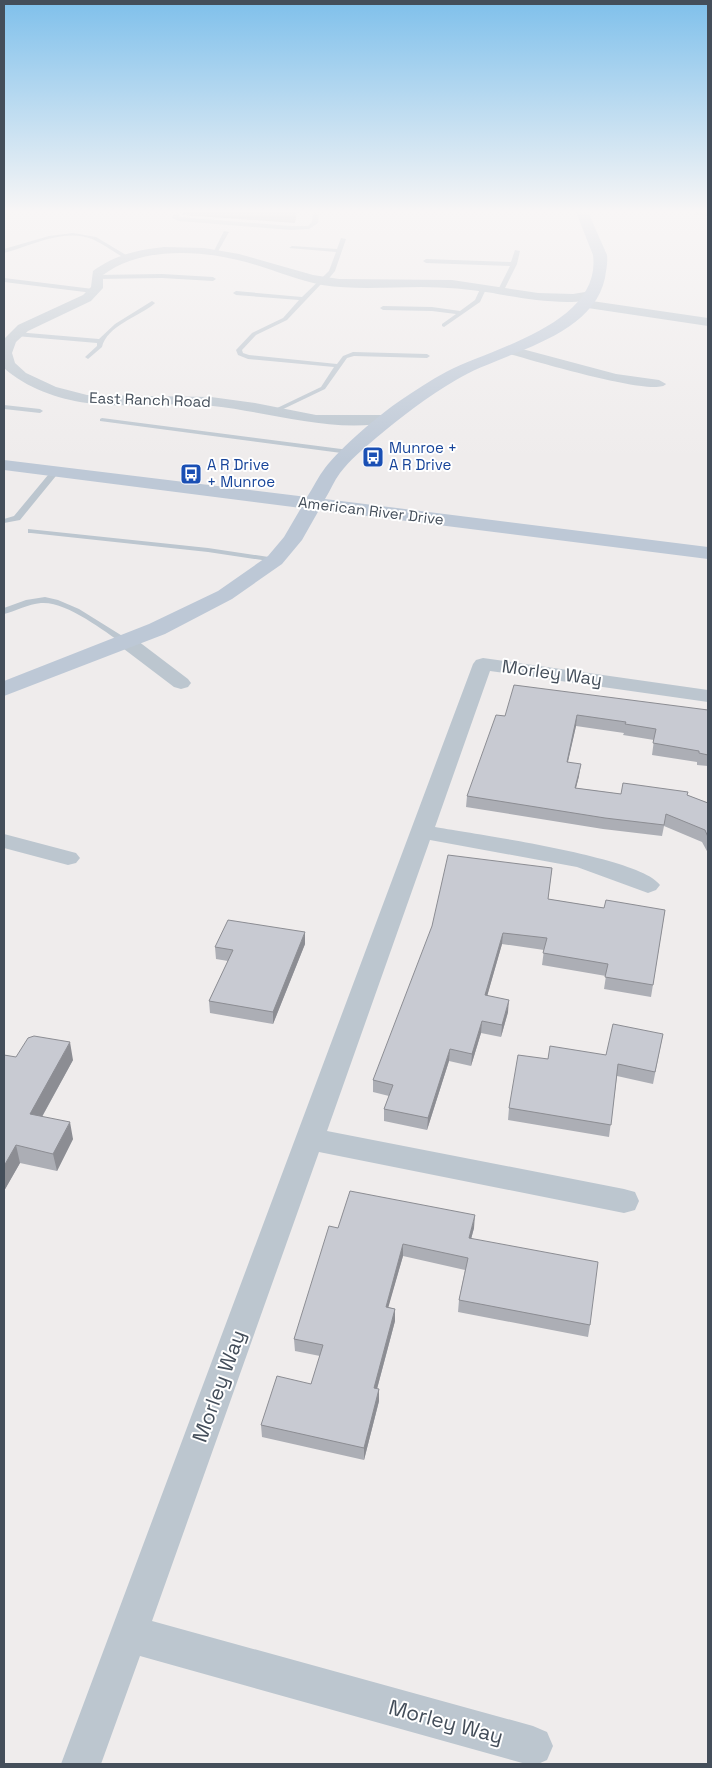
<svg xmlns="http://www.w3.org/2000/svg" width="712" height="1768" viewBox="0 0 712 1768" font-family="'Space Grotesk',sans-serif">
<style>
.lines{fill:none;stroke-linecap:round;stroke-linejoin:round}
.lane{fill:#bcc6cf;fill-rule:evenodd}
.street{fill:#bcc6cf;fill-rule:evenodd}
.secondary{fill:#bdc8d6;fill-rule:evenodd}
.wall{fill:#acaeb5}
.shaded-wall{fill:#8c8d93}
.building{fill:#c8cad2;stroke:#8c8d93}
.labels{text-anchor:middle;stroke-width:4;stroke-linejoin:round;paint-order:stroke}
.far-street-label{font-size:15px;fill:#444e5a;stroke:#fff}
.far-transit-label{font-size:15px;fill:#164399;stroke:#fff;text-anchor:start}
.street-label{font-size:18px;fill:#444e5a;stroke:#fff}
.near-street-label{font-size:21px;fill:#444e5a;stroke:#fff}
</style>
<rect width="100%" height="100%" fill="#efecec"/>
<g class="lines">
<path class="lane" d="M 175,212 L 180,212 L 179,217 L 291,226 L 308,226 L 312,222 L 313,212 L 319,212 L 318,223 L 309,229 L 291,230 L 179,221 L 172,218 Z
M 224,231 L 229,232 L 216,255 L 212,255 Z
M 73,233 L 96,237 L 131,258 L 126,259 C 115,253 104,244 92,239 C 63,228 31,246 4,253 L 4,249 L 49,236 Z
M 341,238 L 346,239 L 335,271 L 326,282 L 323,282 L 287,320 L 256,335 L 242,350 L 243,353 L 249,355 L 337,364 L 343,356 L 353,352 L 427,354 L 430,356 L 427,358 L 354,356 L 347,358 L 325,389 L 277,412 L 273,412 L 273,410 L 321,387 L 334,367 L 248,359 L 238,355 L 236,350 L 252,333 L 283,318 L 299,300 L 236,295 L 233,293 L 236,291 L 302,297 L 329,271 L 336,252 L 289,248 L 292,246 L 337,249 Z
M 515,250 L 520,251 L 517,264 L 504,290 L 501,292 L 498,290 L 510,266 L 426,263 L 423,261 L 426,259 L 511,262 Z
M 162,274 L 213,277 L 216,279 L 213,281 L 162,278 L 96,279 L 93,277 L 96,275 Z
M 4,278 L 93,289 L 96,291 L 93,293 L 4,282 Z
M 484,285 L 487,287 L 480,302 L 444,327 L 442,326 L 442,324 L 456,314 L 432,311 L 383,310 L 380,308 L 383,306 L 432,307 L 460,311 L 475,300 L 481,287 Z
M 152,301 L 155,303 L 154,304 C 138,317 107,326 102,347 L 88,359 L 85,357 L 97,346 L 97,343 L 16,336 L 13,334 L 16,332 L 99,339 L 115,324 Z
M 4,405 L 40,409 L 43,411 L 40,413 L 4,409 Z
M 102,418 L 349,450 L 353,452 L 349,454 L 100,421 L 100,419 Z
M 53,469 L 60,471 L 20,520 L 4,523 L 4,519 L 14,516 Z
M 28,529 L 208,548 L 275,558 L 279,560 L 275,562 L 208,552 L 31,533 L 28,533 Z
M 45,597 L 58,600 L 79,609 L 132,642 L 127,645 L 124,644 C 103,631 67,601 41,603 C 28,604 16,611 4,614 L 4,608 L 26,600 Z"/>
<path class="street" d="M 694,212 L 708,212 L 708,216 L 695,214 Z
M 164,247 L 204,248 L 239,254 L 313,275 L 339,279 L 452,280 L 538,293 L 573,294 L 591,291 L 597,295 C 584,310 512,297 493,293 C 469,289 445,287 421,287 C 388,287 355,290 322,285 C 296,280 272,269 246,262 C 201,250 142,246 103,275 L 103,288 L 91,301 L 28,331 L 16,342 L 12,353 L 15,363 L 26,373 L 56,387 L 87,395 L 211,397 L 255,403 L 316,415 L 394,415 L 396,418 L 394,421 C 337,435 270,412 213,406 C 172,401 127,409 87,403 C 58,399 26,388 4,368 L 4,339 L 18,325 L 83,295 L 91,287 L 93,271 C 115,255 137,250 164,247 Z
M 585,300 L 708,318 L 708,326 L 581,307 L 579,304 L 581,301 Z
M 511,346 L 616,374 L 659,380 L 666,384 C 656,398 528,359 506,353 L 504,350 L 506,347 Z
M 127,636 L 134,638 L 188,679 L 191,683 L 188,687 L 181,689 L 174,687 L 120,646 L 117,642 L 120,638 Z
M 483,658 L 708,690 L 708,702 L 490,671 L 435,827 C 474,834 642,857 660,885 L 656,890 L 648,893 L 577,867 L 430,840 L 327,1131 L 624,1189 L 635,1192 L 639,1201 L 635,1210 L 624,1213 L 319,1152 L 152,1621 L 533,1726 L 547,1732 L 553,1746 L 547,1760 L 538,1764 L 526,1764 L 140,1656 L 101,1764 L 61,1764 L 473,664 L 476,660 Z
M 4,834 L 76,853 L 80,858 L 76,863 L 68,865 L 4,848 Z"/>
<path class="secondary" d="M 576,212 L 588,212 L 607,255 C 608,263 606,270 605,278 C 592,339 502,352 456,380 C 427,397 401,417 376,438 C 363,449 350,460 340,473 C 334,481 330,491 325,499 L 708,547 L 708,559 L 319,510 L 302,540 L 282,564 L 232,599 L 165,634 L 4,696 L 4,681 L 149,624 L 218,591 L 268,556 L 284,537 L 301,508 L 4,470 L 4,460 L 307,497 C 313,488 318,477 325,468 C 341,447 379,415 401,400 C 416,390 431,380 446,372 C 492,348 602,324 593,255 Z"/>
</g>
<path class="wall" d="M 183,212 L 297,212 L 295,223 L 183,215 Z
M 708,710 L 708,766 L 697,765 L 697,762 L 652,755 L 654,740 L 623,735 L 624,733 L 576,726 L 568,762 L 579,776 L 576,788 L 621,794 L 687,795 L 708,803 L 708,853 L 702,842 L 664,826 L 662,836 L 603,829 L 466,807 L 467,796 L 505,716 Z
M 552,868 L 548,899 L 604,908 L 665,910 L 651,997 L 604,989 L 606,976 L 542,965 L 544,950 L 502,944 L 487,996 L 508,1012 L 501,1037 L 481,1033 L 471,1066 L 449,1061 L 427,1130 L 384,1121 L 384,1109 L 389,1096 L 373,1092 L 373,1080 Z
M 305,944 L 273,1024 L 210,1013 L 209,1001 L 228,961 L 216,959 L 215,947 Z
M 663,1034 L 653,1084 L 617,1076 L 609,1137 L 508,1120 L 509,1108 L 548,1059 L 606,1055 Z
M 16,1057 L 73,1060 L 42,1117 L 73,1139 L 57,1171 L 20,1163 L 4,1191 Z
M 338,1228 L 474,1228 L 471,1239 L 590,1325 L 588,1337 L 458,1312 L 459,1300 L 465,1270 L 403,1256 L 388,1307 L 395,1309 L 395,1321 L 377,1389 L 379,1389 L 379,1401 L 364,1460 L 262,1437 L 261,1425 L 311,1384 L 320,1356 L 295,1351 L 294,1339 Z"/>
<path class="shaded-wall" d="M 577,715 L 576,726 L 565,774 L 567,762 Z
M 581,764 L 579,776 L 573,799 L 575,788 Z
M 305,932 L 305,944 L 273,1024 L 273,1012 Z
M 503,933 L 502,944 L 484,1007 L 485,995 Z
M 509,1000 L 508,1012 L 501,1037 L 502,1025 Z
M 482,1021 L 481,1033 L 471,1066 L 472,1054 Z
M 70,1042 L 73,1060 L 34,1131 L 30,1114 Z
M 450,1049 L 449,1061 L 427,1130 L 428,1118 Z
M 70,1122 L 73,1139 L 57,1171 L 53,1154 Z
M 16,1145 L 20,1163 L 4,1191 L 4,1166 Z
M 475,1215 L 474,1228 L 468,1250 L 469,1238 Z
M 403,1244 L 403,1256 L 385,1319 L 386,1307 Z
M 395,1309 L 395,1321 L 374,1400 L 374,1388 Z
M 379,1389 L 379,1401 L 364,1460 L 364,1448 Z"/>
<path class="building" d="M 514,685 L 708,710 L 708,755 L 699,753 L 699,751 L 653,743 L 656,729 L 625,724 L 626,722 L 577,715 L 567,762 L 581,764 L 575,788 L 621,794 L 623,783 L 688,792 L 687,795 L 708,803 L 708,837 L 705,830 L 666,814 L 664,825 L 605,818 L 467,796 L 496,715 L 505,716 Z
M 448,855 L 552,868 L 548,899 L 604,908 L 606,900 L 665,910 L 653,985 L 605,977 L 608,964 L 543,953 L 547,938 L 503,933 L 485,995 L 509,1000 L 502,1025 L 482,1021 L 472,1054 L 450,1049 L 428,1118 L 384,1109 L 393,1085 L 373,1080 L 432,926 Z
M 228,920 L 305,932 L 273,1012 L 209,1001 L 233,950 L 215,947 Z
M 613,1024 L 663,1034 L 655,1072 L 618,1064 L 611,1125 L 509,1108 L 518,1055 L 548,1059 L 550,1046 L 606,1055 Z
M 34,1036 L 70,1042 L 30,1114 L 70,1122 L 53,1154 L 16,1145 L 4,1166 L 4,1055 L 16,1057 L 28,1038 Z
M 350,1191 L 475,1215 L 469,1238 L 598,1262 L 590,1325 L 459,1300 L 468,1258 L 403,1244 L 386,1307 L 395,1309 L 374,1388 L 379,1389 L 364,1448 L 261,1425 L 277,1376 L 311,1384 L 323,1345 L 294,1339 L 329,1226 L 338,1228 Z"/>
<linearGradient id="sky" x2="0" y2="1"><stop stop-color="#7fc0eb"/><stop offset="0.46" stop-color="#f8f6f6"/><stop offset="1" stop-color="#f8f6f6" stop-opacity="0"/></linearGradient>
<rect width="712" height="460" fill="url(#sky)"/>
<defs>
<g id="bus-square" transform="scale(1.125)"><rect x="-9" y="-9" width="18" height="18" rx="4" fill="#1a4fb4" stroke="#fff"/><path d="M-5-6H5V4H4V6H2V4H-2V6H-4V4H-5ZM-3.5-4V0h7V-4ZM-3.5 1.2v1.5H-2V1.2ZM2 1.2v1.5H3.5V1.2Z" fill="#fff"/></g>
</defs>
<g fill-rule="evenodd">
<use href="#bus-square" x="373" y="457"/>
<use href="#bus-square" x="191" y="474"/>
</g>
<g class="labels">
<g class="far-street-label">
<text transform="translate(150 400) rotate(2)" y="5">East Ranch Road</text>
<text transform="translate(371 511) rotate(7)" y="5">American River Drive</text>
</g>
<g class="far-transit-label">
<text x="389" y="453">Munroe +<tspan x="389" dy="17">A R Drive</tspan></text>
<text x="207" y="470">A R Drive<tspan x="207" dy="17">+ Munroe</tspan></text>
</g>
<g class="street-label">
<text transform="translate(552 673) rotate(8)" y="6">Morley Way</text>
</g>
<g class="near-street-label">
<text transform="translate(219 1386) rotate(-70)" y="7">Morley Way</text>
<text transform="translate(446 1722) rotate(15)" y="7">Morley Way</text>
</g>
</g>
<rect width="712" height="1768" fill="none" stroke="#444e5a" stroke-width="10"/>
</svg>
